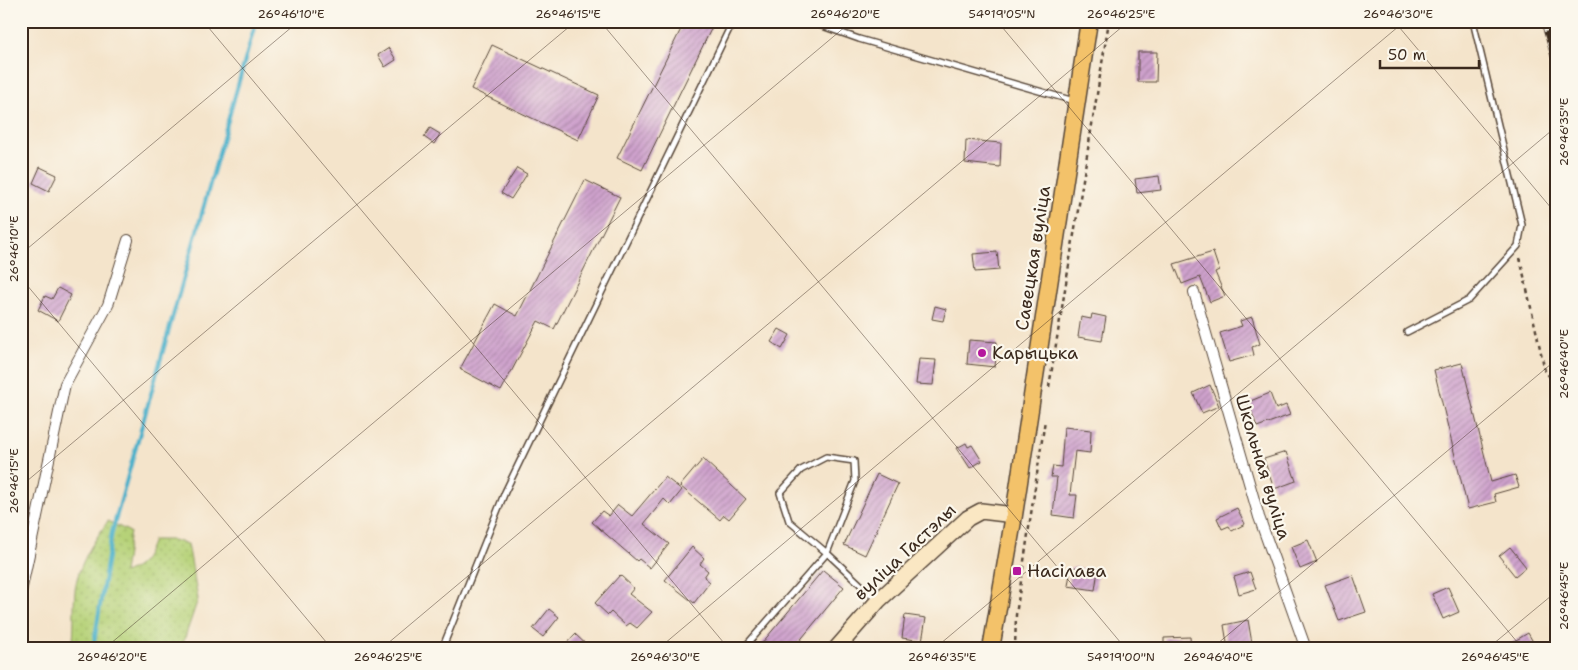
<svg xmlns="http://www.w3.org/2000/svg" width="1578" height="670" viewBox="0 0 1578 670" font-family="'Shantell Sans',sans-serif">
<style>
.grass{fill:url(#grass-dots);stroke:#787e4b}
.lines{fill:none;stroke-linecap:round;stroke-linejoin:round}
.stream{stroke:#4ab0ca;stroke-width:4}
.building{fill:url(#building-hatch)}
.lane-casing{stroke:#574638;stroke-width:8}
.street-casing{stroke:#574638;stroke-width:12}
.secondary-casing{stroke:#574638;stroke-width:18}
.primary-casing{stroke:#574638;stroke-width:19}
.path{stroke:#574638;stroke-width:2.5;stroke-dasharray:4 4;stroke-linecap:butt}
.lane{stroke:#fff;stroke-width:5}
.street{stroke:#fff;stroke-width:10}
.secondary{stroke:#fae7c3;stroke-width:15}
.primary{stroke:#f3c26a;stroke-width:16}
.rail-casing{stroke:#3b2a1e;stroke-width:5.5}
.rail{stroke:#fbf7ec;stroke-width:4;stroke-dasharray:11;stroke-linecap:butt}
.ticks{fill:none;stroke:#3b2a1e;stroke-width:1;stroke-opacity:0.45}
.poi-dot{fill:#b5179e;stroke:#fbf7ec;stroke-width:2}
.labels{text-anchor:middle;stroke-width:4.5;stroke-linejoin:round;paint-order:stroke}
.street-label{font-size:18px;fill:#3b2a1e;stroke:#fbf7ec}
.poi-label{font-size:18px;fill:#3b2a1e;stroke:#fbf7ec;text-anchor:start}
.neatline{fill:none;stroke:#3b2a1e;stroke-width:2}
.ticks-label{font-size:12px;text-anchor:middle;fill:#3b2a1e}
</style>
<defs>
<pattern id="grass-dots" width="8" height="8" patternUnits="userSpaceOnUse" patternTransform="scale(1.25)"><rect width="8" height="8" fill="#b6d278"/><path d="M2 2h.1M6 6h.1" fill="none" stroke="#9db467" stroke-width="1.8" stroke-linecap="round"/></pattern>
<pattern id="building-hatch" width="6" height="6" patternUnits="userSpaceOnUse" patternTransform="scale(1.25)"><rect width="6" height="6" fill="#cfa2cd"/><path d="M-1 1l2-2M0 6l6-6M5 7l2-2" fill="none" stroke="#a984a6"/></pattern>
</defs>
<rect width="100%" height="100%" fill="#fbf7ec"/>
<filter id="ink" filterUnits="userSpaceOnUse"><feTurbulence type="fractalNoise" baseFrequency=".02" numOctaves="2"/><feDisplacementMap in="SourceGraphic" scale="10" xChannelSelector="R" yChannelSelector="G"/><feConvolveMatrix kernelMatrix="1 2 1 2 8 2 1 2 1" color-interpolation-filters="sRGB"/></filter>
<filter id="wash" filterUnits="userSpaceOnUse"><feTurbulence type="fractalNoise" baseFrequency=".0096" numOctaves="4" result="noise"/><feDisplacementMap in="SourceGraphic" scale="20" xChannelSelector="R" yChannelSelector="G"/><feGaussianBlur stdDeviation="1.12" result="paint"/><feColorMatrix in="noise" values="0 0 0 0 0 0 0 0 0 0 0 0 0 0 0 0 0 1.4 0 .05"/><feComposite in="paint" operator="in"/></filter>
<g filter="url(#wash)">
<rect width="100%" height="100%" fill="#f4e4cb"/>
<path class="grass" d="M 108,521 L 130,532 L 124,573 C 143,566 146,558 153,540 L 173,540 L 188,544 L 198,599 L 181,649 L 72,649 C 75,629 73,610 75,591 C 77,566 94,541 108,521 Z"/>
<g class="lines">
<path class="stream" d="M 93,649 L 112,532 L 256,21"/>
</g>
<g id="blocks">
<path class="building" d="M 685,21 L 715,21 L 642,170 L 617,158 Z
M 492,45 L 599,95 L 578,140 L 471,89 Z
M 389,48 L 396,60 L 385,67 L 378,55 Z
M 1138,52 L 1157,52 L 1156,82 L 1138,82 Z
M 430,128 L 440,134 L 434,144 L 424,137 Z
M 966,140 L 1001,143 L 1000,167 L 965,163 Z
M 40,167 L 57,175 L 49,191 L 33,183 Z
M 517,168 L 527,174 L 511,199 L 501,193 Z
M 1159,176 L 1161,190 L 1137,193 L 1135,179 Z
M 585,180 L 620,197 L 554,329 L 538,321 L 501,391 L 460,369 L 495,304 L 517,316 Z
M 997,252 L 999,270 L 975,272 L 973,254 Z
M 1213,252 L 1219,270 L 1215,272 L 1225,296 L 1210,302 L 1200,277 L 1182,284 L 1174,264 Z
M 58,288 L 71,295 L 58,321 L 38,310 L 45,296 L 52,299 Z
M 935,306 L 946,309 L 943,321 L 932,319 Z
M 1092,314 L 1106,317 L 1102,341 L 1078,337 L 1081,317 L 1091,319 Z
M 1252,317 L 1260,344 L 1252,347 L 1254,355 L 1229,362 L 1220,333 L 1242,326 L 1240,321 Z
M 779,329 L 790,335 L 782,349 L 771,342 Z
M 969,340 L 997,342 L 995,367 L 967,364 Z
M 919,359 L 936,360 L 933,385 L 916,384 Z
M 1462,363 L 1491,482 L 1515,475 L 1519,487 L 1494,494 L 1496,502 L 1468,509 L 1434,370 Z
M 1210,385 L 1219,406 L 1202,413 L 1193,393 Z
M 1270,393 L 1276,409 L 1286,405 L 1290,415 L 1257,427 L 1248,402 Z
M 1064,427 L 1091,430 L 1090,453 L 1075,451 L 1070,495 L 1077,495 L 1074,518 L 1053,515 L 1057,477 L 1051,477 L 1053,466 L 1061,467 Z
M 966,443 L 968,447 L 972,445 L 982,461 L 970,468 L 957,448 Z
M 1286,452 L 1296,481 L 1274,489 L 1264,459 Z
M 703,459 L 746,499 L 729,519 L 724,515 L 720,520 L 680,486 Z
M 877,474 L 898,484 L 865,555 L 844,545 Z
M 665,477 L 682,490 L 670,505 L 664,499 L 644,524 L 669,544 L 650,568 L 639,559 L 637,561 L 592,522 L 602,511 L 609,516 L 618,505 L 632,516 Z
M 1237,508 L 1245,524 L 1232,531 L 1229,526 L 1222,529 L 1217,518 Z
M 1308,540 L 1317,562 L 1300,569 L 1291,547 Z
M 692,547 L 704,558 L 700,564 L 708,571 L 704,577 L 710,582 L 694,603 L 665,580 Z
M 1510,547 L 1526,567 L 1515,576 L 1499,556 Z
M 1071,567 L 1098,570 L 1095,590 L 1068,586 Z
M 823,570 L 844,587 L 793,649 L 757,649 Z
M 1250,572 L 1256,589 L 1239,594 L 1234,577 Z
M 620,575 L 634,588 L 629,594 L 652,612 L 637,628 L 630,623 L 626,626 L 611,612 L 608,615 L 595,603 Z
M 1353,575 L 1366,612 L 1339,621 L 1325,585 Z
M 1448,587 L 1459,612 L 1443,619 L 1432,594 Z
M 549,609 L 559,617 L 543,637 L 533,629 Z
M 905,615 L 926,618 L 922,641 L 902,638 Z
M 1248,620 L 1253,649 L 1228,649 L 1224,625 Z
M 1528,633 L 1537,649 L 1501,649 Z
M 575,634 L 591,649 L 561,649 Z
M 1190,637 L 1191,649 L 1164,649 L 1164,638 Z"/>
</g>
</g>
<g filter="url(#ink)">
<use href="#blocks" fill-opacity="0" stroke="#574638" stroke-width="1"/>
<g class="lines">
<g class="lane-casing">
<path id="lane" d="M 808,21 L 859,39 L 1074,101
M 1407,332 L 1469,300 L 1518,246 L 1522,225 L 1473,21
M 442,649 L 505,492 L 733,21
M 743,649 L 827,553 L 789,521 L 780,493 L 801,470 L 826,457 L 854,461 L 855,481 L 827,553 L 876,599"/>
</g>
<g class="street-casing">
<path id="street" d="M 1194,292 L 1259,517 L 1306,649
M 21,592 L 65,384 L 108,305 L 128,240"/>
</g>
<g class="secondary-casing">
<path id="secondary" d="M 836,649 L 878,601 L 968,518 L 981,511 L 1014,515"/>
</g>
<g class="primary-casing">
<path id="primary" d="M 991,649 L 1014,515 L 1089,21"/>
</g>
<path class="path" d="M 1520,258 L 1545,371 L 1557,386
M 1049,387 L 1109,21
M 1015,649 L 1016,615 L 1045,420"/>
<use href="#lane" class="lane"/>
<use href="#street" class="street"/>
<use href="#secondary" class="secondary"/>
<use href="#primary" class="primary"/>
<g class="rail-casing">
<path id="rail" d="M 1543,21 L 1557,69
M 1553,21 L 1557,34"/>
</g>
<use href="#rail" class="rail"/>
</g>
</g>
<path class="ticks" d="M 203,21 L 729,649M 600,21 L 1126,649M 997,21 L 1523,649M 1394,21 L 1557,215M 21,22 L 22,21M 21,254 L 299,21M 21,278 L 332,649M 21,486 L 576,21M 104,649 L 852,21M 381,649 L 1129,21M 658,649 L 1405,21M 934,649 L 1557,126M 1211,649 L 1557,359M 1487,649 L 1557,591"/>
<g class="poi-dot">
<circle cx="982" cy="353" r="5"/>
<rect x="1012" y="566" width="10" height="10" rx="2.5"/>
</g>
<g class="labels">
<g class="street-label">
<text transform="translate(1033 258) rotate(-81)" y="6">Савецкая вуліца</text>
<text transform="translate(1263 467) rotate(73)" y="6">Школьная вуліца</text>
<text transform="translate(905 552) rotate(-43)" y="6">вуліца Гастэлы</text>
</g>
<g class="poi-label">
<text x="992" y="359">Карыцька</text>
<text x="1027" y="577">Насілава</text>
</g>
</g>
<rect width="1578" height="670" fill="none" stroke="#fbf7ec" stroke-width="55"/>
<path d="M1380 60v8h99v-8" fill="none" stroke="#3b2a1e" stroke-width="2.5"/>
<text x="1388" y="60" font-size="15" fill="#3b2a1e" stroke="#fbf7ec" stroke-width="4" paint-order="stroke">50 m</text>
<rect x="28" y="28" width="1522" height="614" class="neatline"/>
<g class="ticks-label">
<text x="291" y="18">26°46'10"E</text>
<text x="568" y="18">26°46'15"E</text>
<text x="845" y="18">26°46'20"E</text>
<text x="1002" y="18">54°19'05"N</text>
<text x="1121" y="18">26°46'25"E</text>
<text x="1398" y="18">26°46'30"E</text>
<text transform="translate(1564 132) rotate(-90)" y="4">26°46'35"E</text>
<text transform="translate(14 249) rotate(-90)" y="4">26°46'10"E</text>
<text transform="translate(1564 364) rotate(-90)" y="4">26°46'40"E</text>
<text transform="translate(14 481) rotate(-90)" y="4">26°46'15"E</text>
<text transform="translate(1564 596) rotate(-90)" y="4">26°46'45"E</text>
<text x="112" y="661">26°46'20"E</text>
<text x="388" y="661">26°46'25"E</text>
<text x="665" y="661">26°46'30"E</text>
<text x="942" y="661">26°46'35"E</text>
<text x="1121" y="661">54°19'00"N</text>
<text x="1218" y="661">26°46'40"E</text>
<text x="1495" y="661">26°46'45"E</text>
</g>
</svg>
